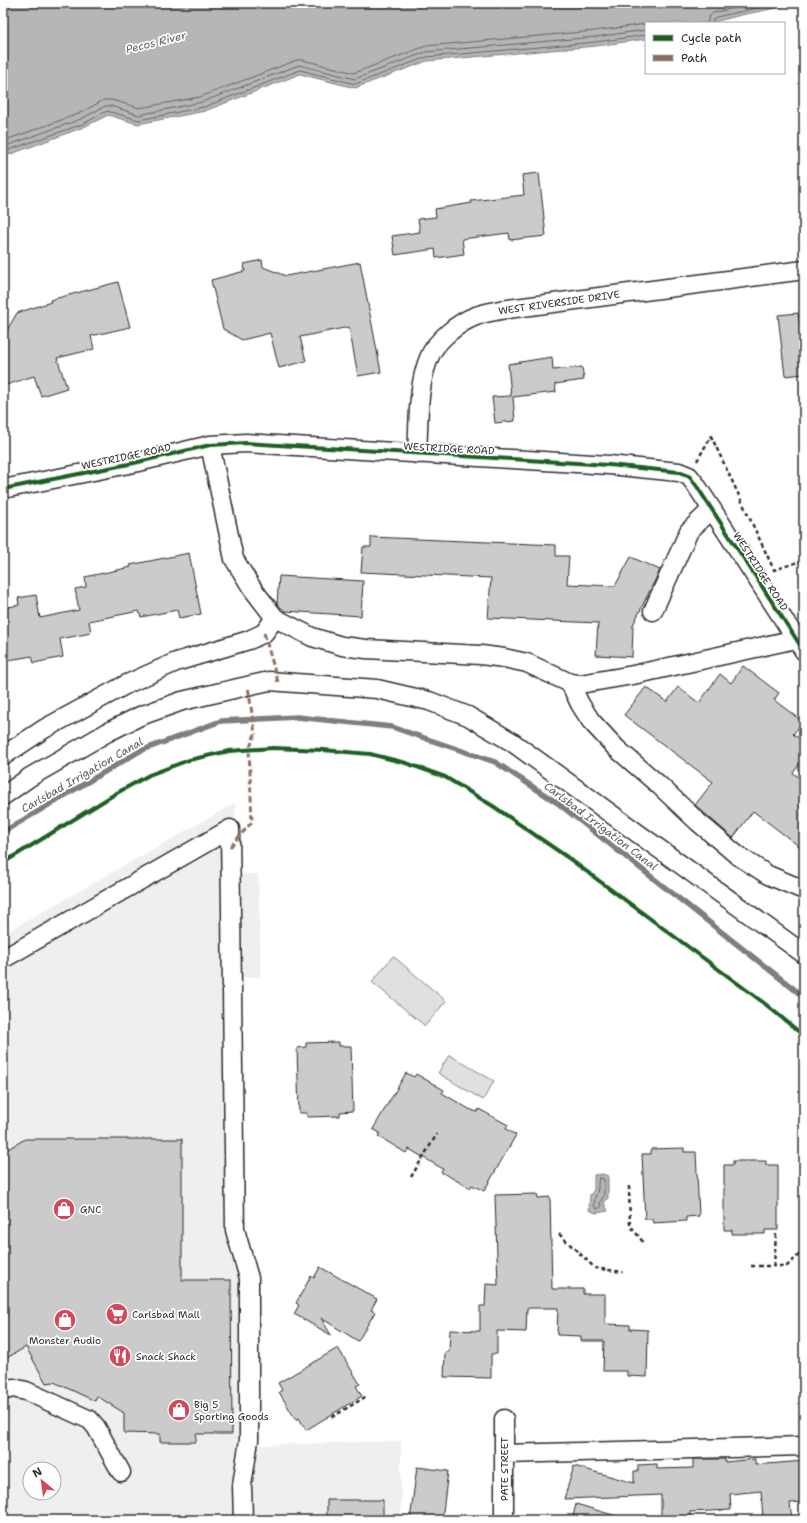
<svg xmlns="http://www.w3.org/2000/svg" width="807" height="1523" viewBox="0 0 807 1523" font-family="'Shantell Sans',sans-serif">
<style>
.built{fill:#efefef;fill-rule:evenodd}
.green{fill:#e0e0e0;stroke:#868686}
.water{fill:#b6b6b6;stroke:#7e7e7e}
.lines{fill:none;stroke-linecap:round;stroke-linejoin:round}
.shore{stroke:#636363;stroke-width:1}
.stream{stroke:#7e7e7e;stroke-width:5.5}
.building{fill:#cbcbcb;stroke:#2b2b2b}
.minor-casing{stroke:#2b2b2b;stroke-width:21}
.path{stroke:#2b2b2b;stroke-width:2.5;stroke-dasharray:4 3;stroke-linecap:butt}
.minor{stroke:#fff;stroke-width:18}
.quiet{stroke:#8d6e63;stroke-width:3;stroke-dasharray:6 3;stroke-linecap:butt}
.cycleway-casing{stroke:#fff;stroke-width:6}
.cycleway{stroke:#1b5e20;stroke-width:4}
.labels{text-anchor:middle;stroke-width:3.5;stroke-linejoin:round;paint-order:stroke}
.street-label{font-size:10px;fill:#2b2b2b;stroke:#fff}
.poi-label{font-size:10px;fill:#2b2b2b;stroke:#fff;text-anchor:start}
.water-label{font-size:11px;font-style:italic;fill:#5c5c5c;stroke:#fff}
</style>
<rect width="100%" height="100%" fill="#fff"/>
<filter id="ink" filterUnits="userSpaceOnUse"><feTurbulence type="fractalNoise" baseFrequency=".025" numOctaves="2"/><feDisplacementMap in="SourceGraphic" scale="8" xChannelSelector="R" yChannelSelector="G"/><feConvolveMatrix kernelMatrix="1 2 1 2 8 2 1 2 1" color-interpolation-filters="sRGB"/></filter>
<g filter="url(#ink)">
<path class="built" d="M 235,803 L 237,874 L 258,874 L 261,977 L 240,978 L 244,1229 L 258,1273 L 260,1445 L 401,1441 L 401,1520 L 3,1520 L 3,934 ZM 30,1469 L 54,1469 L 54,1493 L 30,1493 Z"/>
<path class="green" d="M 393,956 L 446,1001 L 425,1026 L 372,982 Z
M 449,1055 L 494,1081 L 483,1100 L 438,1073 Z"/>
<path class="water" d="M 3,3 L 801,3 L 741,15 L 710,23 L 646,23 L 646,39 L 596,46 L 427,61 L 355,88 L 300,74 L 205,111 L 138,124 L 108,115 L 84,127 L 3,157 Z
M 603,1174 L 608,1176 L 608,1198 L 604,1203 L 608,1211 L 596,1213 L 589,1210 L 590,1195 L 594,1190 L 594,1175 Z"/>
<g class="lines">
<path class="shore" d="M 707,23 L 709,17 L 713,13 L 754,3
M 712,23 L 713,19 L 716,17 L 780,3
M 3,141 L 78,114 L 104,100 L 112,100 L 139,108 L 200,97 L 297,60 L 303,60 L 354,73 L 426,46 L 594,31 L 646,24
M 3,147 L 81,119 L 105,106 L 111,106 L 139,115 L 202,102 L 299,65 L 355,79 L 426,52 L 595,37 L 646,30
M 3,152 L 83,124 L 107,111 L 139,120 L 204,107 L 300,70 L 355,84 L 427,57 L 596,42 L 646,35
M 599,1178 L 604,1179 L 604,1196 L 600,1202 L 601,1207 L 597,1209 L 594,1206 C 594,1201 595,1198 597,1192 C 599,1188 597,1183 599,1178 Z"/>
<path class="stream" d="M 3,832 L 140,751 L 221,721 L 297,717 L 392,727 L 495,762 L 559,804 L 804,997"/>
</g>
<path class="building" d="M 539,173 L 546,236 L 510,240 L 509,233 L 462,239 L 464,254 L 436,258 L 435,249 L 395,255 L 392,236 L 420,232 L 418,219 L 436,217 L 435,209 L 472,203 L 471,201 L 524,195 L 522,175 Z
M 262,260 L 263,267 L 286,276 L 360,262 L 381,372 L 358,376 L 349,327 L 300,337 L 306,361 L 279,368 L 270,333 L 242,340 L 223,329 L 211,280 L 245,271 L 244,264 Z
M 118,282 L 130,327 L 91,336 L 94,349 L 57,358 L 67,388 L 41,396 L 34,376 L 3,386 L 3,331 L 7,330 L 17,313 L 51,302 L 50,300 Z
M 798,313 L 802,342 L 804,342 L 804,374 L 785,376 L 778,315 Z
M 552,357 L 553,370 L 582,367 L 584,380 L 555,384 L 556,392 L 513,397 L 515,421 L 495,423 L 492,397 L 511,396 L 508,364 Z
M 371,537 L 556,545 L 556,556 L 569,556 L 567,584 L 615,586 L 631,557 L 660,570 L 633,625 L 632,657 L 596,655 L 598,623 L 488,618 L 491,578 L 361,572 L 363,547 L 371,547 Z
M 189,553 L 201,614 L 179,618 L 177,610 L 141,617 L 139,611 L 89,621 L 91,633 L 60,639 L 63,657 L 34,663 L 32,656 L 3,661 L 3,608 L 19,605 L 18,598 L 36,595 L 40,618 L 79,610 L 75,589 L 86,587 L 85,577 L 131,567 L 130,565 Z
M 279,576 L 363,581 L 361,616 L 285,611 L 277,604 Z
M 743,666 L 779,693 L 774,700 L 803,722 L 793,734 L 804,742 L 804,758 L 793,773 L 804,781 L 804,850 L 753,811 L 733,838 L 695,805 L 713,782 L 624,715 L 646,687 L 667,702 L 678,687 L 699,703 L 720,674 L 731,683 Z
M 339,1042 L 339,1046 L 351,1046 L 353,1111 L 340,1112 L 340,1116 L 307,1117 L 307,1113 L 299,1113 L 297,1048 L 306,1047 L 306,1043 Z
M 406,1073 L 414,1077 L 416,1074 L 444,1090 L 442,1093 L 469,1109 L 477,1112 L 479,1109 L 508,1125 L 506,1129 L 516,1135 L 484,1191 L 472,1185 L 470,1188 L 441,1172 L 443,1169 L 409,1149 L 406,1153 L 378,1136 L 380,1133 L 373,1129 Z
M 25,1139 L 182,1139 L 182,1280 L 231,1280 L 232,1434 L 196,1434 L 196,1442 L 160,1442 L 160,1434 L 124,1433 L 124,1413 L 97,1396 L 95,1401 L 54,1382 L 46,1383 L 26,1347 L 3,1360 L 3,1152 Z
M 684,1148 L 684,1152 L 696,1152 L 699,1216 L 686,1217 L 686,1221 L 653,1223 L 652,1219 L 645,1219 L 642,1154 L 651,1154 L 651,1149 Z
M 733,1161 L 766,1161 L 766,1165 L 778,1165 L 778,1230 L 765,1230 L 765,1234 L 732,1234 L 732,1230 L 724,1230 L 724,1165 L 733,1165 Z
M 537,1194 L 538,1198 L 550,1197 L 552,1289 L 583,1289 L 583,1294 L 605,1294 L 605,1324 L 630,1325 L 630,1329 L 648,1330 L 647,1377 L 627,1376 L 627,1371 L 603,1371 L 604,1341 L 581,1341 L 581,1336 L 557,1335 L 558,1308 L 527,1308 L 526,1332 L 497,1331 L 497,1354 L 491,1354 L 491,1378 L 444,1377 L 445,1352 L 449,1352 L 450,1330 L 480,1331 L 480,1306 L 485,1306 L 486,1284 L 498,1285 L 495,1195 Z
M 320,1267 L 377,1299 L 371,1310 L 375,1312 L 358,1341 L 321,1318 L 331,1335 L 294,1314 L 299,1305 L 296,1303 L 311,1276 L 314,1278 Z
M 338,1348 L 360,1384 L 356,1386 L 362,1396 L 306,1430 L 299,1418 L 296,1420 L 279,1392 L 282,1390 L 278,1383 Z
M 693,1459 L 725,1459 L 725,1462 L 755,1459 L 755,1465 L 804,1461 L 804,1502 L 790,1503 L 792,1520 L 763,1520 L 761,1491 L 730,1494 L 731,1510 L 690,1512 L 690,1520 L 661,1520 L 661,1495 L 564,1499 L 574,1466 L 634,1483 L 634,1471 L 638,1471 L 638,1465 L 657,1464 L 657,1469 L 693,1468 Z
M 417,1467 L 448,1471 L 442,1520 L 410,1520 Z
M 327,1500 L 383,1500 L 383,1520 L 327,1520 Z
M 576,1504 L 616,1516 L 616,1520 L 572,1520 Z"/>
<g class="lines">
<g class="minor-casing">
<path id="minor" d="M 210,445 L 234,559 L 252,588 L 275,618 L 312,637 L 342,646 L 366,649 L 481,655 L 504,658 L 527,663 L 570,683 L 580,684 L 633,675 L 796,639
M 417,454 C 419,422 417,387 429,358 C 435,341 459,322 476,316 C 483,313 492,312 500,310 L 804,270
M 3,489 L 134,463 L 210,445 L 246,443 L 609,465 L 679,472 L 689,476 L 696,485 L 804,651
M 653,611 L 689,531 L 712,509
M 570,683 L 580,704 L 591,721 L 616,748 L 659,785 L 698,822 L 737,855 L 768,875 L 804,890
M 3,756 L 44,729 L 127,684 L 176,662 L 249,640 L 264,633 L 275,618
M 3,796 L 30,777 L 108,732 L 140,716 L 182,701 L 269,681 L 377,689 L 429,701 L 468,716 L 512,742 L 804,954
M 3,959 L 230,829 L 235,1230 L 249,1278 L 249,1440 L 242,1485 L 243,1520
M 3,1391 L 13,1388 L 26,1391 L 90,1420 L 96,1427 L 121,1472
M 504,1454 L 804,1446
M 504,1520 L 504,1419"/>
</g>
<path class="path" d="M 697,461 L 711,436 L 774,570 L 804,560
M 411,1177 L 437,1134
M 629,1186 L 630,1225 L 643,1242
M 559,1234 L 595,1268 L 623,1272
M 751,1266 L 787,1266 L 804,1250
M 774,1266 L 776,1234
M 332,1417 L 367,1396"/>
<use href="#minor" class="minor"/>
<path class="quiet" d="M 264,633 L 278,682
M 230,847 L 252,822 L 249,750 L 255,734 L 248,686"/>
<g class="cycleway-casing">
<path id="cycleway" d="M 3,489 L 134,463 L 210,445 L 246,443 L 609,465 L 679,472 L 689,476 L 696,485 L 804,651
M 3,863 L 115,794 L 149,775 L 189,760 L 229,751 L 273,748 L 323,750 L 370,754 L 406,763 L 445,777 L 493,806 L 567,857 L 764,1003 L 804,1036"/>
</g>
<use href="#cycleway" class="cycleway"/>
</g>
</g>
<defs>
<g id="shop-disc" transform="scale(1.15)"><circle r="9.5" fill="#d1495b" stroke="#fff"/><path d="M-5-2.5h2.3a2.7 3.5 0 0 1 5.4 0H5L5.5 6h-11ZM-1.5-2.5h3a1.5 2.3 0 0 0-3 0Z" fill="#fff"/></g>
<g id="supermarket-disc" transform="scale(1.15)"><circle r="9.5" fill="#d1495b" stroke="#fff"/><path d="M-6-5.5h2.5l.6 2H6L4.5 2H-2.5L-4.4-4H-6ZM-1.5 3.2a1.3 1.3 0 1 0 .1 0ZM3 3.2a1.3 1.3 0 1 0 .1 0Z" fill="#fff"/></g>
<g id="restaurant-disc" transform="scale(1.15)"><circle r="9.5" fill="#d1495b" stroke="#fff"/><path d="M-5-6h1v4h1v-4h1v4h1v-4h1v5L-1.5 .5V6h-2V.5L-5-1ZM5-6V6H3V1.5H1.5Q1.5-4 5-6Z" fill="#fff"/></g>
</defs>
<g fill-rule="evenodd">
<use href="#shop-disc" x="64" y="1209"/>
<use href="#supermarket-disc" x="117" y="1314"/>
<use href="#shop-disc" x="65" y="1320"/>
<use href="#restaurant-disc" x="120" y="1356"/>
<use href="#shop-disc" x="179" y="1410"/>
</g>
<g class="labels">
<g class="street-label">
<text transform="translate(559 302) rotate(-8)" y="4">WEST RIVERSIDE DRIVE</text>
<text transform="translate(449 448) rotate(3)" y="4">WESTRIDGE ROAD</text>
<text transform="translate(126 456) rotate(-12)" y="4">WESTRIDGE ROAD</text>
<text transform="translate(761 571) rotate(57)" y="4">WESTRIDGE ROAD</text>
<text transform="translate(504 1469) rotate(-90)" y="4">PATE STREET</text>
</g>
<g class="poi-label">
<text x="80" y="1213">GNC</text>
<text x="132" y="1318">Carlsbad Mall</text>
<text x="65" y="1344" text-anchor="middle">Monster Audio</text>
<text x="136" y="1360">Snack Shack</text>
<text x="194" y="1408">Big 5<tspan x="194" dy="12">Sporting Goods</tspan></text>
</g>
<g class="water-label">
<text transform="translate(156 42) rotate(-14)" y="4">Pecos River</text>
<text transform="translate(82 775) rotate(-30)" y="4">Carlsbad Irrigation Canal</text>
<text transform="translate(601 826) rotate(37)" y="4">Carlsbad Irrigation Canal</text>
</g>
</g>
<rect width="807" height="1523" fill="none" stroke="#fff" stroke-width="16"/>
<rect x="8" y="8" width="791" height="1507" fill="none" stroke="#2b2b2b" stroke-width="1.5" filter="url(#ink)"/>
<rect x="645" y="22" width="140" height="52" fill="#ffffff" stroke="#aaaaaa"/>
<rect x="653" y="35" width="20" height="6" fill="#1b5e20" stroke="#aaaaaa"/>
<text x="681" y="42" font-size="12" fill="#2b2b2b">Cycle path</text>
<rect x="653" y="55" width="20" height="6" fill="#8d6e63" stroke="#aaaaaa"/>
<text x="681" y="62" font-size="12" fill="#2b2b2b">Path</text>
<g transform="translate(42 1481) rotate(331)"><circle r="19" fill="#ffffff" stroke="#aaaaaa"/>
<path d="M0-3L7 15L0 10L-7 15Z" fill="#d1495b"/>
<text y="-6" font-size="11" font-weight="bold" text-anchor="middle" fill="#2b2b2b">N</text>
</g>
</svg>
